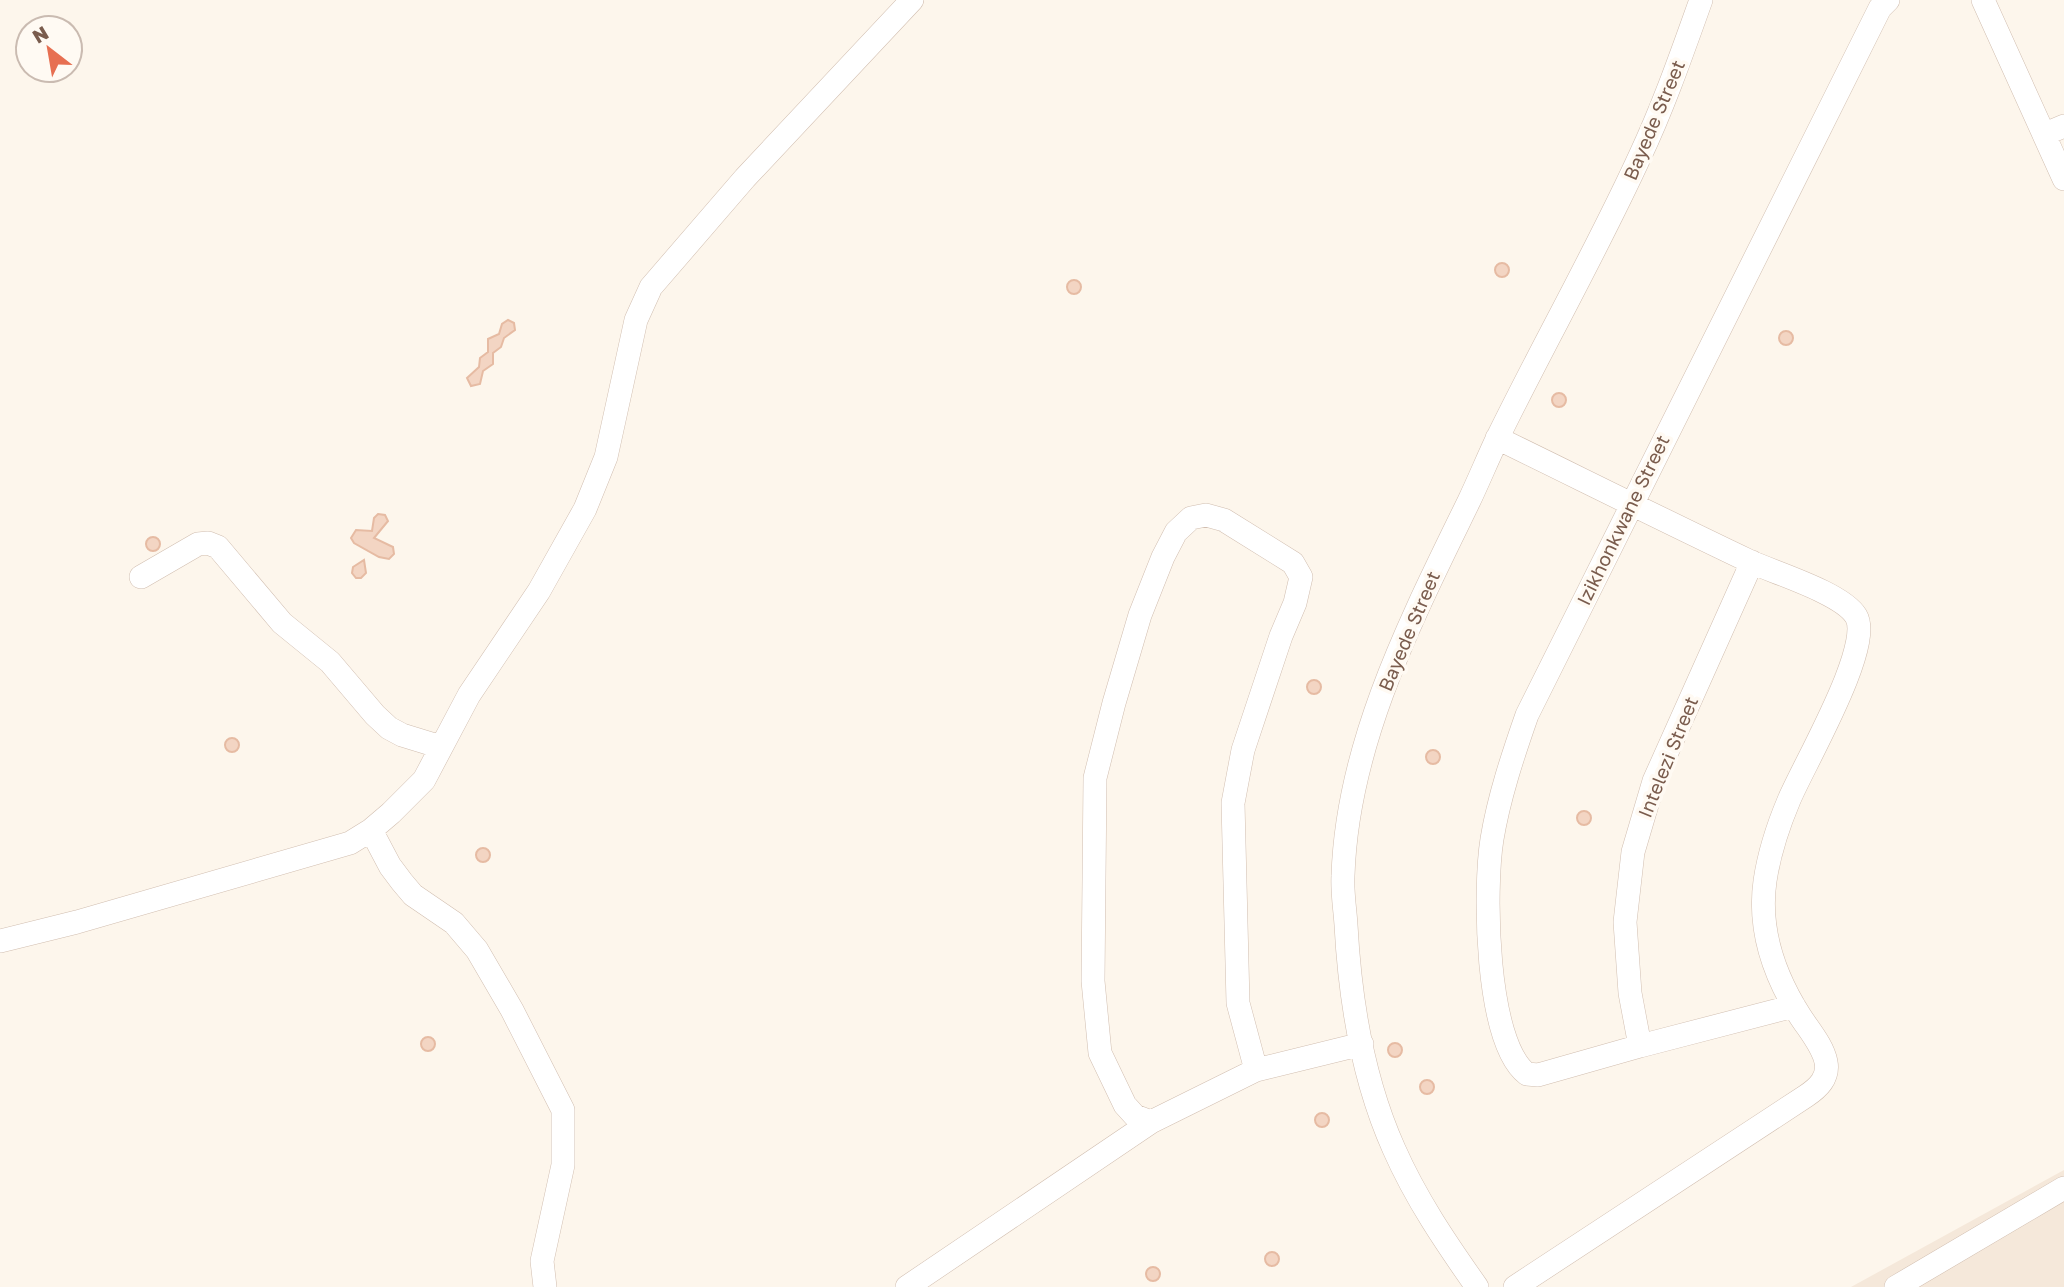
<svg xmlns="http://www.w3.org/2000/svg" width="2064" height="1287" viewBox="0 0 2064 1287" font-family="'Golos Text',sans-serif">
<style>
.residential{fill:#f5e8da}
.building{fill:#f3d5c3;stroke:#e6bba3;stroke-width:2}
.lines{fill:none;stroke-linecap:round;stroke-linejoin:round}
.minor-casing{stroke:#d1beb0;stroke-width:24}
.minor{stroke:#fff;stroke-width:23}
.labels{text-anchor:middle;stroke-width:7;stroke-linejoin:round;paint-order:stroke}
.street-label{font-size:19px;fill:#7a5c4d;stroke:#fffaf3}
</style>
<rect width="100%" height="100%" fill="#fdf6ec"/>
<path class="residential" d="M 2064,1170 L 2064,1287 L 1851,1287 Z"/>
<path class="building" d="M1495 270a7 7 0 1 1 14 0a7 7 0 1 1-14 0Z
M1067 287a7 7 0 1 1 14 0a7 7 0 1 1-14 0Z
M 508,320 L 514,323 L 515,330 L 504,338 L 501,347 L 493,353 L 493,364 L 483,371 L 480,384 L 471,386 L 467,378 L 479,367 L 480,358 L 488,352 L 488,339 L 499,334 L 502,324 Z
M1779 338a7 7 0 1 1 14 0a7 7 0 1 1-14 0Z
M1552 400a7 7 0 1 1 14 0a7 7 0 1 1-14 0Z
M 378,514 L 385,515 L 388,521 L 374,538 L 393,547 L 394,554 L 389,559 L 379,557 L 354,543 L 351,538 L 356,530 L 372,531 L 374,518 Z
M146 544a7 7 0 1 1 14 0a7 7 0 1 1-14 0Z
M 364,560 L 366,573 L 361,578 L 356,578 L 352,573 L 353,567 Z
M1307 687a7 7 0 1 1 14 0a7 7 0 1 1-14 0Z
M225 745a7 7 0 1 1 14 0a7 7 0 1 1-14 0Z
M1426 757a7 7 0 1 1 14 0a7 7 0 1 1-14 0Z
M1577 818a7 7 0 1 1 14 0a7 7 0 1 1-14 0Z
M476 855a7 7 0 1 1 14 0a7 7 0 1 1-14 0Z
M421 1044a7 7 0 1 1 14 0a7 7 0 1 1-14 0Z
M1388 1050a7 7 0 1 1 14 0a7 7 0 1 1-14 0Z
M1420 1087a7 7 0 1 1 14 0a7 7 0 1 1-14 0Z
M1315 1120a7 7 0 1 1 14 0a7 7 0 1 1-14 0Z
M1265 1259a7 7 0 1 1 14 0a7 7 0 1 1-14 0Z
M1146 1274a7 7 0 1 1 14 0a7 7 0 1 1-14 0Z"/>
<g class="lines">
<g class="minor-casing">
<path id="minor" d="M 1983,0 L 2064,179
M 2045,134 L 2064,126
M 1497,438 C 1581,479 1665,521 1749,561 C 1775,573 1842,593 1856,616 C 1874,646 1803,766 1789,800 C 1778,826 1769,854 1765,881 C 1758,930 1774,975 1800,1016 C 1809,1030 1823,1046 1826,1062 C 1829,1078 1818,1088 1806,1096 L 1515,1287
M 141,577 L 198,544 L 208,543 L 218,547 L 282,623 L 330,662 L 375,715 L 389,728 L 402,735 L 441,747
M 371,830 L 390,866 L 402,882 L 413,895 L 454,923 L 477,950 L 512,1010 L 563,1110 L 563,1165 L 542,1261 L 545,1287
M 0,941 L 77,922 L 350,843 L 371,830 L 391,813 L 424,780 L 469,695 L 539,591 L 585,509 L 606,457 L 636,320 L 651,287 L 745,178 L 912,0
M 1794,1006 L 1640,1046 L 1538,1075 L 1527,1074 C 1485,1042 1484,888 1492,839 C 1499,797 1513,755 1527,715 L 1880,8 L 1888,0
M 1640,1046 L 1630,993 L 1625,922 L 1633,852 L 1654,781 L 1752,562
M 1256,1070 L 1238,1003 L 1233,803 L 1243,750 L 1281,636 L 1295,603 L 1301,577 L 1293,563 L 1224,520 L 1206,515 L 1191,518 L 1176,532 L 1163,557 L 1140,615 L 1114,703 L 1095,778 L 1093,981 L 1100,1053 L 1125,1105 L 1135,1116 L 1151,1122 L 1256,1070 L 1362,1044
M 907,1287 L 1151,1122
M 1477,1287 C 1446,1243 1416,1199 1394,1149 C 1363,1080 1350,1000 1346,925 C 1345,909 1342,892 1343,876 C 1347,743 1412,618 1469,501 C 1479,480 1488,458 1498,437 C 1544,343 1596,252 1640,156 C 1664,105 1682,53 1701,0
M 1896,1287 L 2064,1188"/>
</g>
<use href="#minor" class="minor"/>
</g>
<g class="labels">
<g class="street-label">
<text transform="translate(1654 120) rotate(-67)" y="7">Bayede Street</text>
<text transform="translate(1623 520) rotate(-64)" y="7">Izikhonkwane Street</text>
<text transform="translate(1409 631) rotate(-67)" y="7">Bayede Street</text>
<text transform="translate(1668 757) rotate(-68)" y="7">Intelezi Street</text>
</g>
</g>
<g transform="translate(49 49) rotate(329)"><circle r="33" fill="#fffaf3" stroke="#cabbb1" stroke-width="2"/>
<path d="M0-5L12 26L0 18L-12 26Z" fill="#e76f51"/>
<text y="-10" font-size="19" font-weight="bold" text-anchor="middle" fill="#7a5c4d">N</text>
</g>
</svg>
